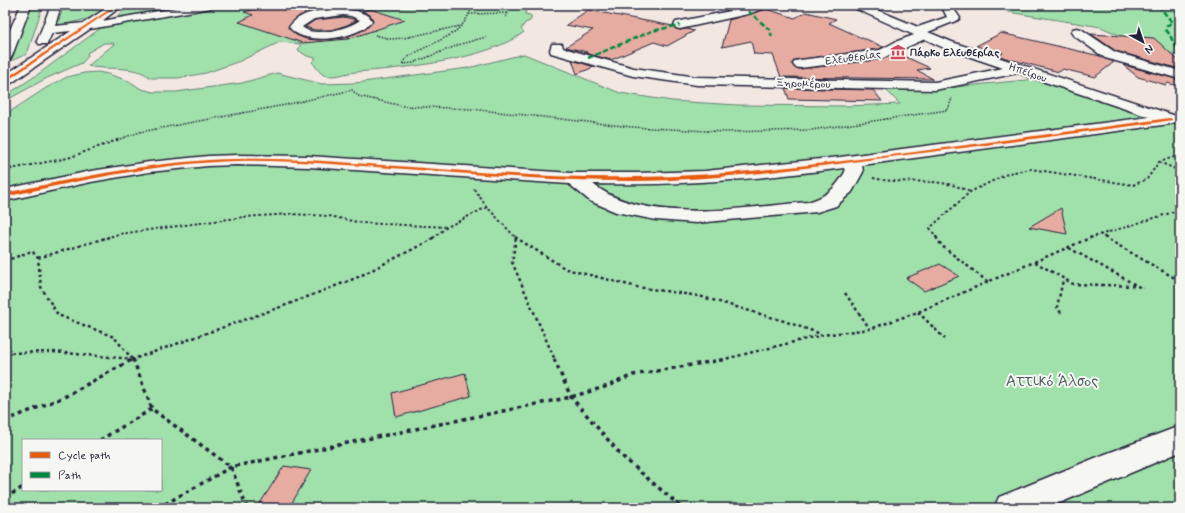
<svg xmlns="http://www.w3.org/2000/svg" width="1185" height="513" viewBox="0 0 1185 513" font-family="Mynerve,sans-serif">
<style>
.green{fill:#a0e1ab;stroke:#618273;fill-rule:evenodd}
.building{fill:#e6aca2;stroke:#22223b}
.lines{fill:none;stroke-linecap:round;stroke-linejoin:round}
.minor-casing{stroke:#22223b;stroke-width:3}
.path-far3{stroke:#22223b;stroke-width:1.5;stroke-dasharray:1.5 1.5;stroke-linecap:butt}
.path-far2{stroke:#22223b;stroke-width:2;stroke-dasharray:2.5 2.5;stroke-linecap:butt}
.path-far1{stroke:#22223b;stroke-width:2.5;stroke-dasharray:3 3;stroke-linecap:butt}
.path{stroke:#22223b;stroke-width:3.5;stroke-dasharray:4 4;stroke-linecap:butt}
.minor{fill:#f6f6f2;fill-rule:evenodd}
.quiet{stroke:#00873e;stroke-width:2.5;stroke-dasharray:5.5 2.5;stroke-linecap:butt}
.cycleway-casing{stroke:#f6f6f2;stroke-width:2}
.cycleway{fill:#e8590c;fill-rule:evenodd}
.labels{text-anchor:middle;stroke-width:4;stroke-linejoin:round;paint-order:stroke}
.far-poi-label{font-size:11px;font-weight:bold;fill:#22223b;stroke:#f6f6f2;text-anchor:start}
.far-street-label{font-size:11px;fill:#22223b;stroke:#f6f6f2}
.near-park-label{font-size:16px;fill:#485b5d;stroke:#f6f6f2}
</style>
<rect width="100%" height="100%" fill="#f3e7e2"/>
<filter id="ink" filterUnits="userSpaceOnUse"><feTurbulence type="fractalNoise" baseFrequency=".025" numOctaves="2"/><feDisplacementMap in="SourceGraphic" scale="8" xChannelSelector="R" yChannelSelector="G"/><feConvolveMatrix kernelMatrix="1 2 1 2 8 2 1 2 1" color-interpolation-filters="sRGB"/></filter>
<g filter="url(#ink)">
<path class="green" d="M 31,5 L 43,5 L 27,54 L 6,63 Z
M 64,5 L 110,5 L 91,18 L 61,25 L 58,23 Z
M 132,5 L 160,5 L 165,13 L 204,5 L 381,5 L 396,8 L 425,5 L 527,5 L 525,14 L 530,15 L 532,17 L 530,21 L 525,23 L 521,29 L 524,32 C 488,60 400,69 355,72 C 345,73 335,78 324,75 C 318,72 316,66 312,62 L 316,58 L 307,56 L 298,50 L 301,44 L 280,42 L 240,61 L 206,73 L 178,78 L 151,78 C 134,64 108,71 88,66 L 114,44 L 113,43 L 104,43 L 87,53 L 88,56 L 82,63 L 47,78 L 5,101 L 5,96 L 37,75 Z
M 1000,5 L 1173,5 L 1180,11 L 1180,56 L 1146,47 L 1101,27 L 1008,12 Z
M 524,54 L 620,93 L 672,101 L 737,105 L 846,106 L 900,104 L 884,88 L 935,89 L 1036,79 L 1180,124 L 1180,508 L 5,508 L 5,115 L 46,88 L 67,77 L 84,73 L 98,72 L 108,74 L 129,81 L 141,89 L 153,92 L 176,92 L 242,83 L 277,73 L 322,84 L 355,83 L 468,68 ZM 23,440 L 161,440 L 161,490 L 23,490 Z"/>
<path class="building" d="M 271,5 L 285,8 L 299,5 L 314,10 L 299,16 L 288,27 L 296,35 L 306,39 L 318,40 L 344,38 L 366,29 L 373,20 L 370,15 L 362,11 L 370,9 L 405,20 L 348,39 L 303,43 L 239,22 L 253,15 L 244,12 Z
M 766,9 L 795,18 L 806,12 L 836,19 L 829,23 L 864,39 L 866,39 L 883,47 L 880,49 L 795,60 L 792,63 L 795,68 L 800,69 L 883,59 L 897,53 L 930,68 L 917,70 L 933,79 L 781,77 L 773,55 L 754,54 L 751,41 L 722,47 L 729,20 Z
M 588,10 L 673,26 L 676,29 L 680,30 L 687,29 L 694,31 L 667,46 L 654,42 L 611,60 L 585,53 L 587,52 L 566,47 L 593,30 L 566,25 Z
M 344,17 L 357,20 L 347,25 L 331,30 L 315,30 L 305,27 L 315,20 Z
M 1001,33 L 1100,56 L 1114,62 L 1095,77 L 1063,69 L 1059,72 L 1009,59 L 997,55 L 1003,53 L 976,46 Z
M 1091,34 L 1154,38 L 1180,62 L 1180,69 L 1116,51 Z
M 572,60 L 594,67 L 577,74 Z
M 1123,65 L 1180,80 L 1180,87 L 1168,83 L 1166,85 L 1138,77 Z
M 785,88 L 873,90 L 882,101 L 789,99 Z
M 1061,208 L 1067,234 L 1029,227 Z
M 940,264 L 959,276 L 924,291 L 906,278 Z
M 465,373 L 471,396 L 396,417 L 392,393 Z
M 284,466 L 311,470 L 289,508 L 257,508 Z"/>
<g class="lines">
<g class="minor-casing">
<path id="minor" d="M 21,5 L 31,5 L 12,56 L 10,59 L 5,60 L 5,41 Z
M 51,5 L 61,5 L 55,26 L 84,23 L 111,5 L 123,5 L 102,21 L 192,5 L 216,5 L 211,8 L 90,29 L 10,84 L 5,85 L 5,75 L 71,31 L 52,33 L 47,44 L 39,44 L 37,41 Z
M 754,5 L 769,5 L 768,7 L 748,14 L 680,29 L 676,28 L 674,25 L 676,22 L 745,8 Z
M 851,5 L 865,5 L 918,27 L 947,17 L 941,5 L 951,5 L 960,18 L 958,20 L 928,32 L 952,42 L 1176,116 L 1178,119 L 1176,122 L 1170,124 L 862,165 L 863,172 L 852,192 L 836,206 L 817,212 L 696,223 L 656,220 L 616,212 L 590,201 L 569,184 L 308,167 L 237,165 L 208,166 L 149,172 L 91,182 L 5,201 L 5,189 L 91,171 L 149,162 L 208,156 L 237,155 L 308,156 L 572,173 L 637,173 L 705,171 L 840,157 L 1149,117 L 1018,73 L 935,90 L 697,85 L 633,76 L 551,53 L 550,50 L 552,44 L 562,44 L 563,48 L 634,68 L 697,77 L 935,82 L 1003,68 L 944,48 L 925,39 L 883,58 L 800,68 L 795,67 L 793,64 L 795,61 L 800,60 L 880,50 L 895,42 L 914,35 L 852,7 ZM 844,168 L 845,172 C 835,189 827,196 808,202 C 746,207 645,226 593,184 C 677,186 761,179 844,168 Z
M 1174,5 L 1180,5 L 1180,9 L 1176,8 Z
M 343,9 L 357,11 L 369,16 L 372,21 C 359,39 303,47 289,27 C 301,10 324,10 343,9 ZM 343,15 L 351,16 L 360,20 C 348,29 314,38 302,27 L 314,19 Z
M 1077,28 L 1081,29 L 1115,52 L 1180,71 L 1180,79 L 1105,58 L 1073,35 L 1071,32 L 1073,29 Z
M 1180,426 L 1180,452 L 1048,508 L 994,508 L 999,497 L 1100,456 Z"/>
</g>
<path class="path-far3" d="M 473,5 C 469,14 466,22 458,29 C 447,40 406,53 402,64 L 413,63 L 461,44 L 486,37
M 469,14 L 508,13
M 506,17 L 509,11
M 375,35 L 391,39 L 404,38 L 460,26
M 117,140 L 140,132 L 285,105 L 352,90 L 358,96 L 403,106 L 472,109 L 632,127 L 726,132 L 811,130 L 948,110 L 952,98"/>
<path class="path-far2" d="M 1159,162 L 1180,171
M 5,170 L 68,158 L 120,139
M 873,178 C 906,186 939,175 970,192
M 474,189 L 487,207 L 516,238
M 1099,234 L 1106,238
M 106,238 L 119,234 L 244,217 L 291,214 L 329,216 L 362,223 L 447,227
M 433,238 L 447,227 L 487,207
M 937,238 L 930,228 L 970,192 L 1009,173 L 1031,169 L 1133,185 L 1147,179 L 1159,162 L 1180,155
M 1090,238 L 1180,210"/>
<path class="path-far1" d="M 515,237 L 566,269 L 637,287 L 699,296 L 784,321 L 821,334
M 936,237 L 942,246 L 988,282
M 1104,237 L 1180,281
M 516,238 L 512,262 L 555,360
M 1069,248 L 1143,289
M 38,258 L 109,237
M 5,261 L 32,251 L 38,258 L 41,287 L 58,315 L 114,337 L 133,360
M 1035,262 L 1073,284 L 1137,286
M 845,293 L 870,329
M 918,312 L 945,339
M 1061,313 L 1057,307 L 1063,280
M 5,353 L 53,352 L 132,359
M 131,360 L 289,304 L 356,278 L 427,242 L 434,237
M 721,360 L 822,335 L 870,329 L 918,312 L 1092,237"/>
<path class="path" d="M 133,359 L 152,409 L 231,467 L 247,508
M 554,359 L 571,397 L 622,456 L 682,508
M 5,421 L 64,397 L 133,359
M 100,440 L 152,409
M 5,498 L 23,487
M 158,508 L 231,467 L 571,397 L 608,386 L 633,375 L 727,359"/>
<use href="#minor" class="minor"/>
<path class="quiet" d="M 1158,5 L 1172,22 L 1167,26 L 1166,30 C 1173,37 1171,43 1180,50
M 748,11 L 770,30 L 772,37
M 588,58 L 652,31 L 680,25"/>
<g class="cycleway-casing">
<path id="cycleway" d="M 116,5 L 119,5 L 5,82 L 5,79 Z
M 1170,118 L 1172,119 L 1172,120 C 1142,125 1113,128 1084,132 C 1027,140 971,147 914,154 C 821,166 727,180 633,181 C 552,181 471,174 391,168 C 340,165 289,160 238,161 C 159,163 82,180 5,197 L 5,193 C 82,177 159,160 238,159 C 281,158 324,161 367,164 C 457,170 547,179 638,177 C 728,176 818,164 907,153 C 995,141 1082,130 1170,118 Z"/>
</g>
<use href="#cycleway" class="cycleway"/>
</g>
</g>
<defs>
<g id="museum-bare" transform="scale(1.2)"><path d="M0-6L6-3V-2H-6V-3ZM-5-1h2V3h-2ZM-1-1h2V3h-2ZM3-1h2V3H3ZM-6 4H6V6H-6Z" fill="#d1495b" stroke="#f6f6f2" stroke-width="2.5" paint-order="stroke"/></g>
</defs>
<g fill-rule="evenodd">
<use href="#museum-bare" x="898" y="52"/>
</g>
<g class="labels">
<g class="far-poi-label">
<text x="910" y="56">Πάρκο Ελευθερίας</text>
</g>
<g class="far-street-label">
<text transform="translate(853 57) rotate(-8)" y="4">Ελευθερίας</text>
<text transform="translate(1028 72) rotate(19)" y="4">Ηπείρου</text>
<text transform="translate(803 83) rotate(2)" y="4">Ξηρομέρου</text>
</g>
<g class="near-park-label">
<text x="1052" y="386">Αττικό Άλσος</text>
</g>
</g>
<rect width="1185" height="513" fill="none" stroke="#f6f6f2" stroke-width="20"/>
<rect x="10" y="10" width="1165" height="493" fill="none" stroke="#22223b" stroke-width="1.5" filter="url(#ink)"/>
<rect x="22" y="439" width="140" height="52" fill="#f6f6f2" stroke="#a1a1a9"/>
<rect x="30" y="452" width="20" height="6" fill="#e8590c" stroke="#a1a1a9"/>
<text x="58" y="459" font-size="12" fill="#22223b">Cycle path</text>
<rect x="30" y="472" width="20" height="6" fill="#00873e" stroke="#a1a1a9"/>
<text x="58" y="479" font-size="12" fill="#22223b">Path</text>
<g transform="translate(1143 42) rotate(140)" stroke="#f6f6f2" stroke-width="3" paint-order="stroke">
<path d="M0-3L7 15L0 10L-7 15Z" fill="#22223b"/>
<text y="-6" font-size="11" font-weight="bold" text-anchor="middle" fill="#22223b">N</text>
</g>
</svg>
